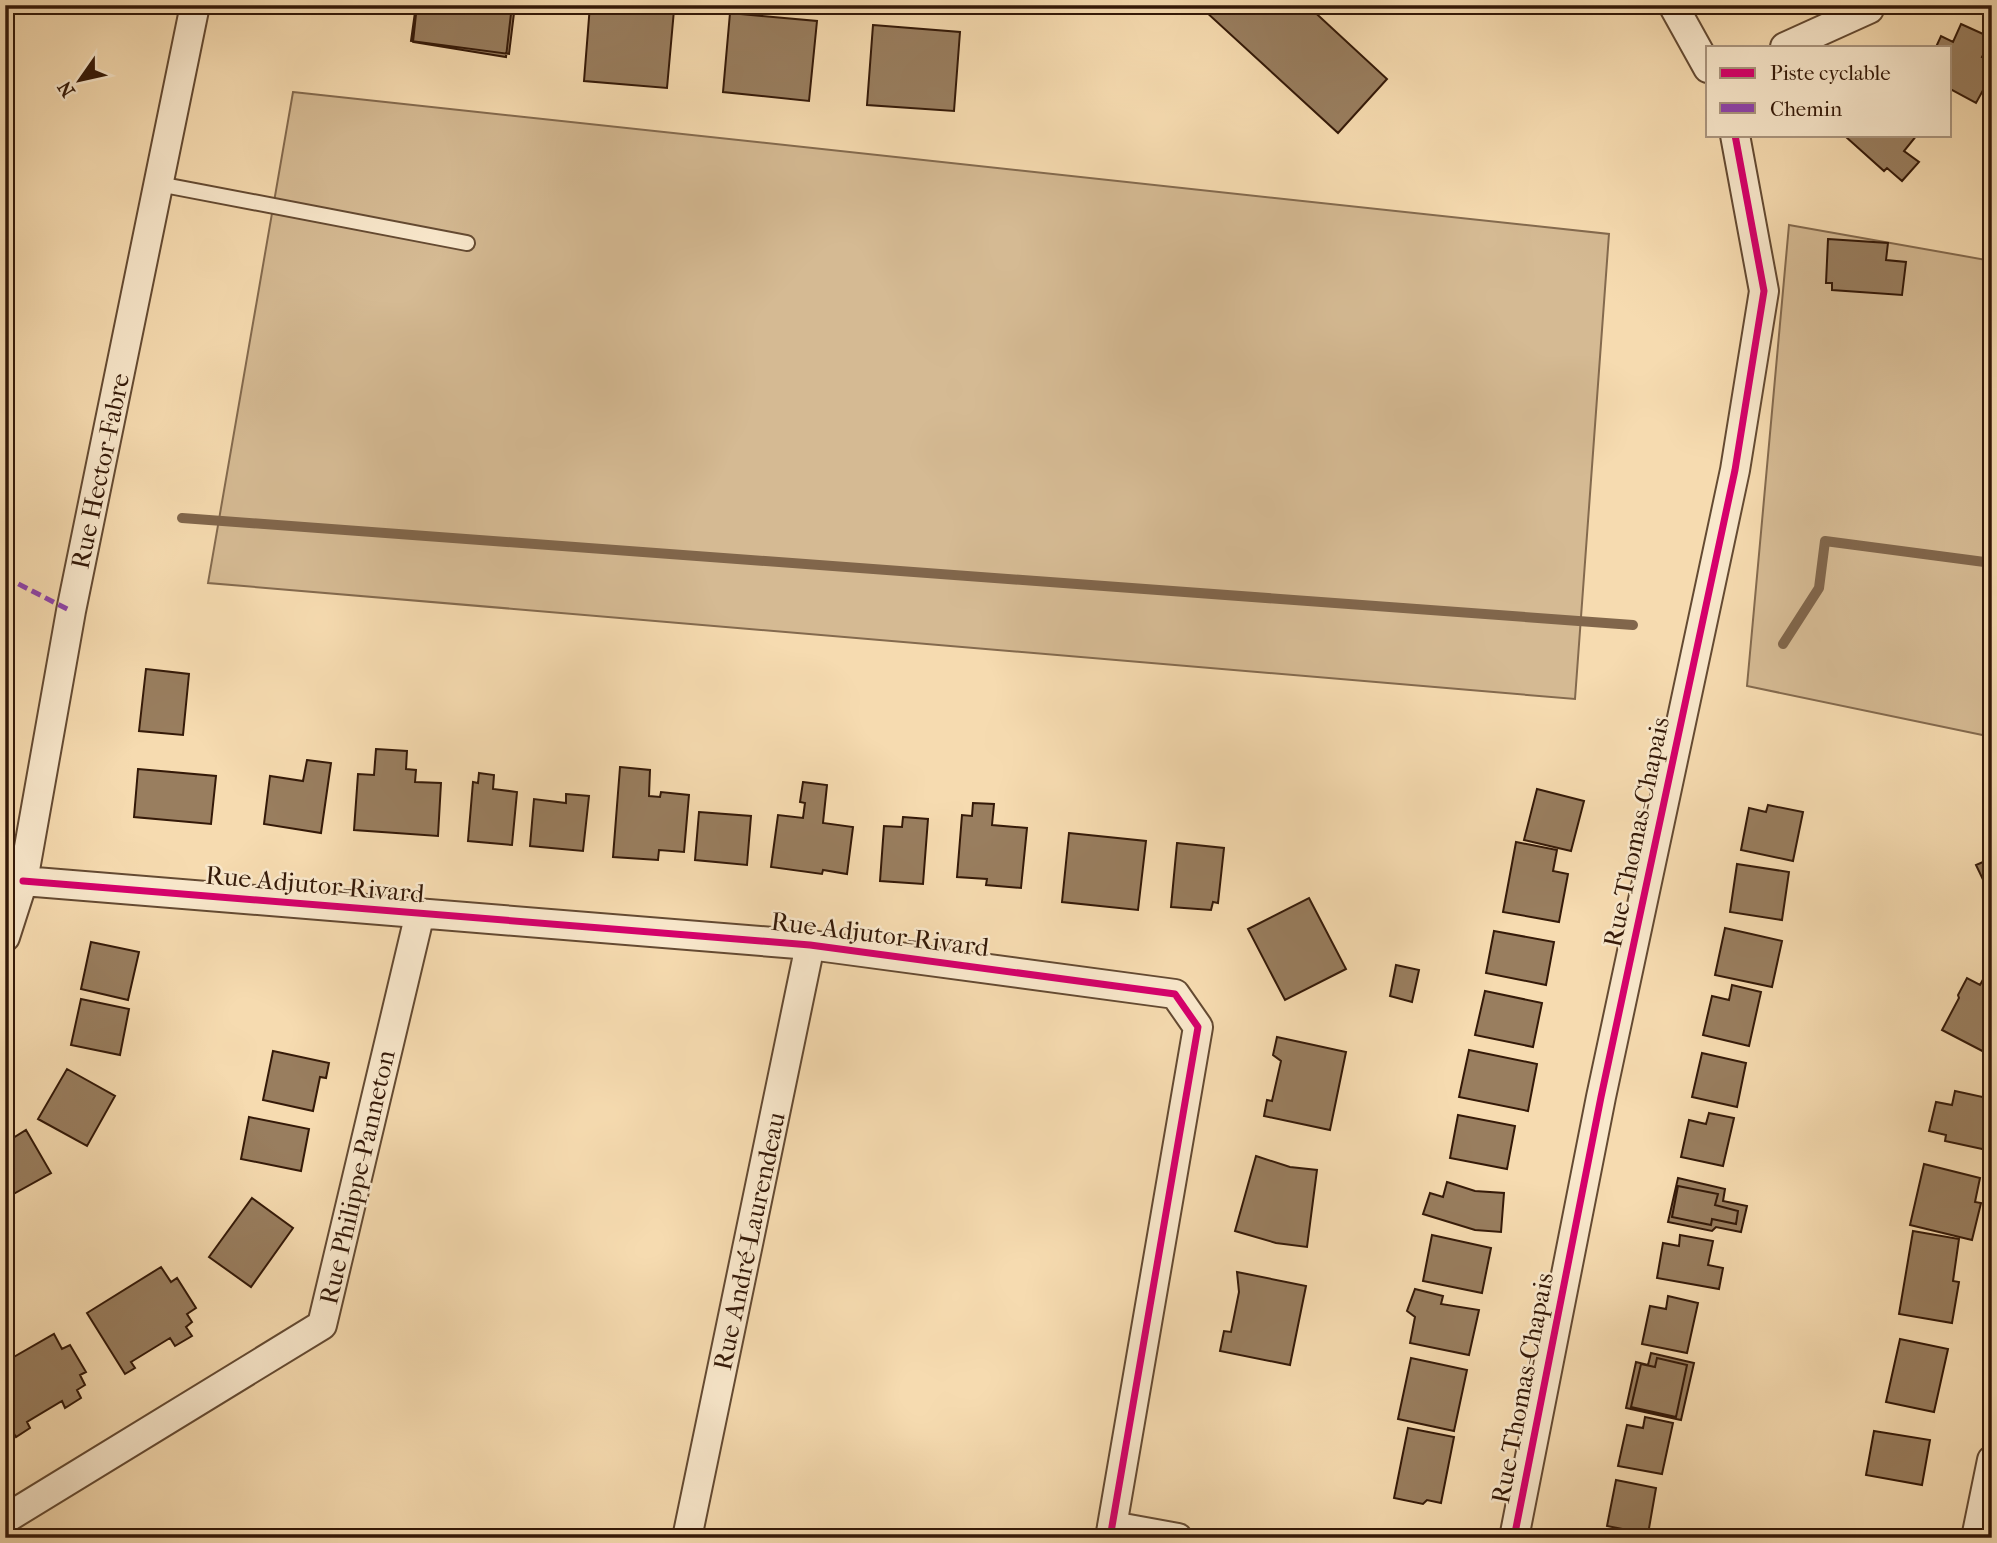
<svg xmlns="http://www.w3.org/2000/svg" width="1997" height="1543" viewBox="0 0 1997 1543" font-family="'IM FELL French Canon',serif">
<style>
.green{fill:#d5ba93;stroke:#846a4e;stroke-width:2}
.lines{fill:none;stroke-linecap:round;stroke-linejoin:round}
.stream{stroke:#81664b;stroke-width:10}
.building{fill:#997e5f;stroke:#341908;stroke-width:2}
.service-casing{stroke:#644a32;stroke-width:18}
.minor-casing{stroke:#644a32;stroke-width:32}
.service{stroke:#f9e8cc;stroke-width:14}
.minor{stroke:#f9e8cc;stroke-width:28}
.quiet{stroke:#8e44ad;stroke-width:5;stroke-dasharray:10 5;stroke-linecap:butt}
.cycleway-casing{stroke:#f9e8cc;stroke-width:11}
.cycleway{stroke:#d6006c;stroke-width:7}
.labels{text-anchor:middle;stroke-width:5;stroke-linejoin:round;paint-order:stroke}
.street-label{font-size:26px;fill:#341908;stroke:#f9e8cc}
</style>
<rect width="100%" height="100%" fill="#f6dbb0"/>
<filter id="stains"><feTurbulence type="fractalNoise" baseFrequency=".00286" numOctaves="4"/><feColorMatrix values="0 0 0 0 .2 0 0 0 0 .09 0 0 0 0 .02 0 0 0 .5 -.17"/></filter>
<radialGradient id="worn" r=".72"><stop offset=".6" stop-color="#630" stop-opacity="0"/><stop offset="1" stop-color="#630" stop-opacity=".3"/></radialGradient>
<path class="green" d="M 293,92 L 1609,234 L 1575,699 L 208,583 Z
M 1789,225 L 1992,261 L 1992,455 L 1986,501 L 1992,502 L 1992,737 L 1747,686 Z"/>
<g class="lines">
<path class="stream" d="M 182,518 L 1633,625
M 1783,644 L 1819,588 L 1825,541 L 1992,563"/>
</g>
<path class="building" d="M 416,5 L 515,5 L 509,54 L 411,41 Z
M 417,5 L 512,5 L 506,57 L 413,42 Z
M 590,5 L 623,5 L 674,10 L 667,88 L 584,81 Z
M 1210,5 L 1307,5 L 1387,79 L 1338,133 L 1205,11 Z
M 730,13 L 817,21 L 809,101 L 723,92 Z
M 1961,24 L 1992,38 L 1982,57 L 1992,62 L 1992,74 L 1976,103 L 1950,89 L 1950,47 L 1936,47 L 1941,36 L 1953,42 Z
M 873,25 L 960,32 L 954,111 L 867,105 Z
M 1848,135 L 1917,135 L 1904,151 L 1919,162 L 1902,181 L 1887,168 L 1884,171 L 1846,137 Z
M 1828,239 L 1888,243 L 1886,260 L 1906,262 L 1902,295 L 1832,290 L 1832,283 L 1826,283 Z
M 146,669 L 189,674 L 183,735 L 139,731 Z
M 376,749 L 407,751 L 406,769 L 416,770 L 415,782 L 441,783 L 438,836 L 354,830 L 358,774 L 374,775 Z
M 307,760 L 331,763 L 321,833 L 264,824 L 270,776 L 303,781 Z
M 620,767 L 650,770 L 649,796 L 660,797 L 661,792 L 689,795 L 684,852 L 659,850 L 658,860 L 613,857 Z
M 138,769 L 216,776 L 211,824 L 134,817 Z
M 479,773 L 494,775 L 493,789 L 517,792 L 512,845 L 468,841 L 473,782 L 478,783 Z
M 803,782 L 827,785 L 823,823 L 853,827 L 847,874 L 823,870 L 822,874 L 771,867 L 778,815 L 803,818 L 805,803 L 800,802 Z
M 1537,789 L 1584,801 L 1571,851 L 1524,840 Z
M 566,794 L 589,796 L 583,851 L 530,846 L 534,799 L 566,803 Z
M 973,803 L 994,804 L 992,825 L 1027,828 L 1021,888 L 986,885 L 987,879 L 957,877 L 962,815 L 972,816 Z
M 1768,805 L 1803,812 L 1793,861 L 1741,850 L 1749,808 L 1766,812 Z
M 699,812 L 751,816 L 747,865 L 695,860 Z
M 903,817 L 928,819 L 923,884 L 880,881 L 884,826 L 902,827 Z
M 1069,833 L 1146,841 L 1138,910 L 1062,902 Z
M 1516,842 L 1557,850 L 1553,871 L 1568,874 L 1559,922 L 1503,912 Z
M 1177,843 L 1224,848 L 1218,903 L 1213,902 L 1211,910 L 1171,907 Z
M 1992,858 L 1992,885 L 1986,886 L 1976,865 Z
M 1737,864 L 1789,872 L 1782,920 L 1730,912 Z
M 1309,898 L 1346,969 L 1285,1000 L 1248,929 Z
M 1725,928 L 1782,941 L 1772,987 L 1715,975 Z
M 1494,931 L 1554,942 L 1546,985 L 1486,973 Z
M 91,942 L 139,952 L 128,1000 L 81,989 Z
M 1992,963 L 1992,1056 L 1942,1030 L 1959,998 L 1958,995 L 1967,978 L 1980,985 Z
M 1396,965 L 1419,970 L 1412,1002 L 1390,996 Z
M 1732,985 L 1761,992 L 1749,1046 L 1703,1035 L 1712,996 L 1729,1000 Z
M 1485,991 L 1542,1003 L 1533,1047 L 1475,1035 Z
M 81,999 L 129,1009 L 120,1055 L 71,1045 Z
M 1277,1037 L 1346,1052 L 1330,1130 L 1264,1116 L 1267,1100 L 1272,1101 L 1281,1061 L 1273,1055 Z
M 1469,1050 L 1537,1064 L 1528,1111 L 1459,1097 Z
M 273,1051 L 329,1063 L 326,1078 L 320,1077 L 313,1111 L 263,1100 Z
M 1702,1053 L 1746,1063 L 1737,1107 L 1692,1097 Z
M 67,1069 L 115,1096 L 87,1146 L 38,1119 Z
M 1955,1091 L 1992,1099 L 1992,1128 L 1987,1150 L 1945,1141 L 1946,1135 L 1929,1131 L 1936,1102 L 1952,1105 Z
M 1709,1113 L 1734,1118 L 1723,1166 L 1681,1157 L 1689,1120 L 1706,1124 Z
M 1458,1115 L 1515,1126 L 1507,1169 L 1450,1158 Z
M 249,1117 L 309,1129 L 301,1171 L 241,1159 Z
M 26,1130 L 51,1173 L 8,1197 L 5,1193 L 5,1143 Z
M 1256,1156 L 1290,1167 L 1317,1170 L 1307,1247 L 1276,1243 L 1235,1231 Z
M 1924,1164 L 1980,1178 L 1975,1202 L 1981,1203 L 1972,1240 L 1910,1225 Z
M 1678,1178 L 1725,1189 L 1723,1201 L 1747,1206 L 1741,1232 L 1716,1227 L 1712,1231 L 1668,1222 Z
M 1447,1182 L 1475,1191 L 1504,1193 L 1501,1232 L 1475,1230 L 1423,1214 L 1430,1193 L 1443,1197 Z
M 1678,1186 L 1718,1194 L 1715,1205 L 1738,1211 L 1736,1224 L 1712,1219 L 1711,1225 L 1672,1217 Z
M 252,1198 L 293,1228 L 251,1287 L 209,1257 Z
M 1913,1231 L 1959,1239 L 1953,1281 L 1959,1282 L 1952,1323 L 1899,1314 Z
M 1432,1235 L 1491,1248 L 1482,1293 L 1423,1281 Z
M 1680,1235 L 1713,1241 L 1708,1265 L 1723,1268 L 1719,1289 L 1657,1278 L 1663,1243 L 1679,1246 Z
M 161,1267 L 171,1282 L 177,1278 L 196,1308 L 187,1314 L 192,1322 L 186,1327 L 192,1336 L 175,1346 L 170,1338 L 131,1362 L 135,1368 L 125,1374 L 87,1313 Z
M 1237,1272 L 1306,1286 L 1290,1365 L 1220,1351 L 1224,1331 L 1231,1332 L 1239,1292 Z
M 1415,1289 L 1443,1296 L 1441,1304 L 1479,1310 L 1469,1355 L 1410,1343 L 1415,1317 L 1407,1311 Z
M 1668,1296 L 1698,1303 L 1687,1353 L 1642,1344 L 1650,1306 L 1666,1309 Z
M 54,1334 L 62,1349 L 70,1345 L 86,1372 L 80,1375 L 85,1385 L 77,1390 L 81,1398 L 65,1408 L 62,1401 L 27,1422 L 30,1428 L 16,1437 L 5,1419 L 5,1362 Z
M 1900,1339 L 1948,1349 L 1934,1412 L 1886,1402 Z
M 1651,1353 L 1694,1363 L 1681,1420 L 1626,1408 L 1636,1362 L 1648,1365 Z
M 1411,1358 L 1467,1370 L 1454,1431 L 1398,1419 Z
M 1657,1358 L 1687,1365 L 1676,1417 L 1631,1407 L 1641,1364 L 1655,1367 Z
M 1645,1417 L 1673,1423 L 1662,1474 L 1618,1466 L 1627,1425 L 1643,1428 Z
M 1408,1428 L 1454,1437 L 1441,1503 L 1427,1500 L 1423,1504 L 1394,1498 Z
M 1874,1431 L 1930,1440 L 1922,1485 L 1866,1475 Z
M 1616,1480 L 1656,1488 L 1648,1534 L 1607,1526 Z"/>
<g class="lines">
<g class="service-casing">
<path id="service" d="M 159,184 L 467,243"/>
</g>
<g class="minor-casing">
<path id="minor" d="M 1673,5 L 1708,68
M 1785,47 L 1869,9 L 1870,5
M 23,881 L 810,945 L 1175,994 L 1198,1027 L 1110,1538
M 5,937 L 23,881 L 71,611 L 195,5
M 5,1519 L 322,1325 L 420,913
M 1112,1526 L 1178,1538
M 687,1538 L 810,945
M 1514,1538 L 1601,1097 L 1735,470 L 1764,291 L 1735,135
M 1976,1538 L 1992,1460"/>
</g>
<use href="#service" class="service"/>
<use href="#minor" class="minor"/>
<path class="quiet" d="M 5,577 L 71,611"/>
<g class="cycleway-casing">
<path id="cycleway" d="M 23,881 L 810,945 L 1175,994 L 1198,1027 L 1110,1538
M 1514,1538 L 1601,1097 L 1735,470 L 1764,291 L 1735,135"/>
</g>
<use href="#cycleway" class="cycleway"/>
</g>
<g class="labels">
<g class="street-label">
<text transform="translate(100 471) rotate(-78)" y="9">Rue Hector-Fabre</text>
<text transform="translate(1636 832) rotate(-78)" y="9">Rue Thomas-Chapais</text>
<text transform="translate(315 884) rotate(5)" y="9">Rue Adjutor-Rivard</text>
<text transform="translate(880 934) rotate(7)" y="9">Rue Adjutor-Rivard</text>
<text transform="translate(357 1177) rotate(-77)" y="9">Rue Philippe-Panneton</text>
<text transform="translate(749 1241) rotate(-78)" y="9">Rue André-Laurendeau</text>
<text transform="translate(1522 1388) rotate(-79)" y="9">Rue Thomas-Chapais</text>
</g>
</g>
<rect width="1997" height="1543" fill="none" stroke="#f6dbb0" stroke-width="28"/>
<rect x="7" y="7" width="1983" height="1529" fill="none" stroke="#341908" stroke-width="3.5"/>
<rect x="14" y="14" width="1969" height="1515" fill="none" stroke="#341908" stroke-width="2"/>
<rect x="1706" y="46" width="245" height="91" fill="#f9e8cc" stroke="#aa957e" stroke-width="2"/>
<rect x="1720" y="68" width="35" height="10" fill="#d6006c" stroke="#aa957e" stroke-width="2"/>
<text x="1770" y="80" font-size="21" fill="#341908">Piste cyclable</text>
<rect x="1720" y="103" width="35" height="10" fill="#8e44ad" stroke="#aa957e" stroke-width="2"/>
<text x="1770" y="116" font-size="21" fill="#341908">Chemin</text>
<g transform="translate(80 80) rotate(236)" stroke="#f9e8cc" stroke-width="5" paint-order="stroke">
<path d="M0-5L12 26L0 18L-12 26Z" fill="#341908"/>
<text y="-10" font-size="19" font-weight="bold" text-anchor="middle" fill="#341908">N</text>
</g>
<rect width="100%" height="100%" filter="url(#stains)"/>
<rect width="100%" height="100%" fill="url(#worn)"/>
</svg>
